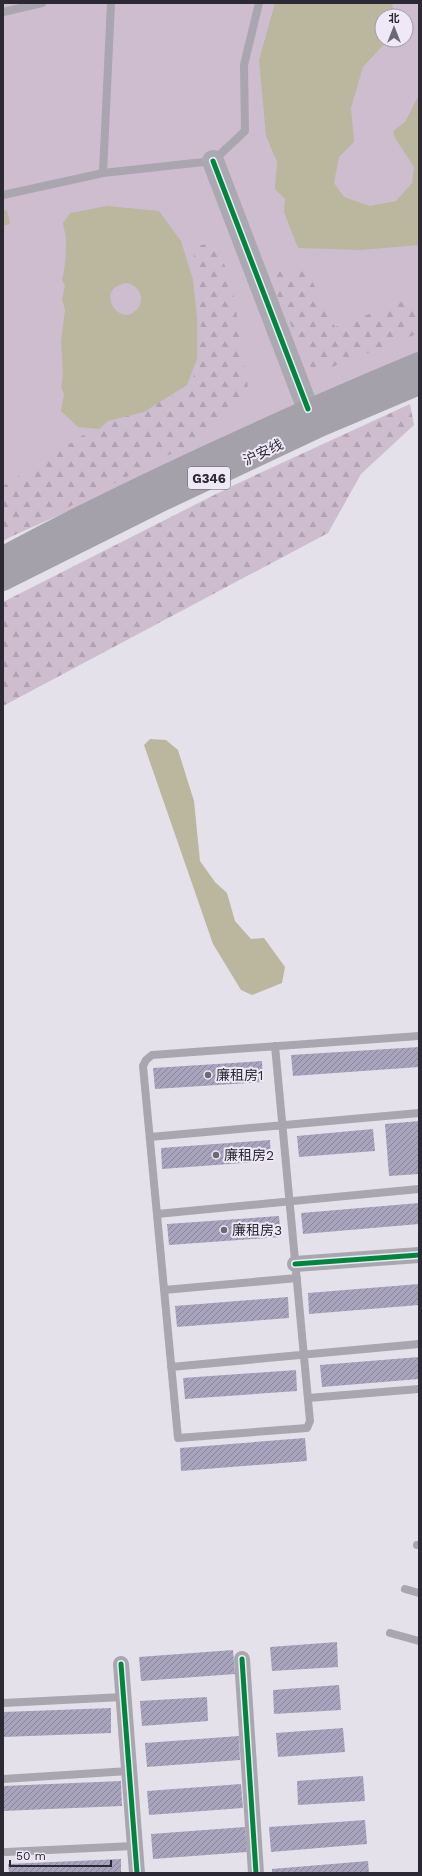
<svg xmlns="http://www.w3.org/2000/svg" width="422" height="1876" viewBox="0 0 422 1876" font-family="'Work Sans','Noto Sans SC',sans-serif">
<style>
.green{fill:#cebdce;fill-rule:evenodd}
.forest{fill:url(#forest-firs)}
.water{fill:#bbb79f;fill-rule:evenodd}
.building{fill:url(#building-hatch)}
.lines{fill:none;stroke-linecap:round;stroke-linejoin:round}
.lane{stroke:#a9a6af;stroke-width:8}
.street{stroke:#a9a6af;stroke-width:16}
.secondary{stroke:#aba8b2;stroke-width:22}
.highway{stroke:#a4a1aa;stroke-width:22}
.cycleway-casing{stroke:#efe9f7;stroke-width:8}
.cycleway{stroke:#00873e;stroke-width:5}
.poi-dot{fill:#6c6974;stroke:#efe9f7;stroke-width:1.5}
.labels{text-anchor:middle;stroke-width:4;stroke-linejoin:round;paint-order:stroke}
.shield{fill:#efe9f7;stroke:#66636e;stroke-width:1}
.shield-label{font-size:13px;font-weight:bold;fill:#2b2934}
.street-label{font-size:14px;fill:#2b2934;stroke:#efe9f7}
.poi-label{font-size:14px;fill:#2b2934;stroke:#efe9f7;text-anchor:start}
</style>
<defs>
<pattern id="forest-firs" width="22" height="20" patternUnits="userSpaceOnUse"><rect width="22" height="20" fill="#cebdce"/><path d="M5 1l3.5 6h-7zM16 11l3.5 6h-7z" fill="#b1a2b2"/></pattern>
<pattern id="building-hatch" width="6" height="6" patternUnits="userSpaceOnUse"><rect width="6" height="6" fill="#a8a4bd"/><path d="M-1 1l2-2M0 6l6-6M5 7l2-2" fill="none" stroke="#89869a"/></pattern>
</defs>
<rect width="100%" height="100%" fill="#e5e1eb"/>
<path class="green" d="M 3,3 L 419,3 L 419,357 L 3,540 ZM 382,16 L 406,16 L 406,40 L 382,40 Z"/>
<path class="forest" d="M 215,242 L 232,283 L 248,388 L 217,430 L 3,541 L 3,486 L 85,434 L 192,388 L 201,324 L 193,247 Z
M 305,267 L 335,327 L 419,295 L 419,333 L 314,374 L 266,272 Z
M 410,404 L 414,425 L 361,474 L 328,533 L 3,706 L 3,602 L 232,486 Z"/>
<path class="water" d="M 275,3 L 392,3 L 394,16 L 382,16 L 382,40 L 388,40 L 363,67 L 351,108 L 354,142 L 339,157 L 334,183 L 344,197 L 370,206 L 396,201 L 412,183 L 414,167 L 395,138 L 393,131 L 405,122 L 419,95 L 419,245 L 361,250 L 298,248 L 284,212 L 285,199 L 275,189 L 277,162 L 266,136 L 259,60 Z
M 107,206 L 159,211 L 181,241 L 193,280 L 197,317 L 197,359 L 187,385 L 144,412 L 108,421 L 99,429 L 78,427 L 61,411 L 64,394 L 61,388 L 63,375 L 61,341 L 65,310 L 62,299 L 65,286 L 62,280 C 65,270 66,253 66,242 C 66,236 64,229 63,223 L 70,213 ZM 126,283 C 138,285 146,297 138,308 C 121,331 92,289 126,283 Z
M 7,210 L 10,224 L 3,226 L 3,211 Z
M 150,739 L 166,740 L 178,750 L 194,801 L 200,861 L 215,882 L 227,893 L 235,921 L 251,939 L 264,938 L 285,967 L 282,983 L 252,995 L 241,990 L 213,944 L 144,745 Z"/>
<path class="building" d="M 419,1047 L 419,1067 L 293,1076 L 291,1055 Z
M 262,1061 L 263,1082 L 155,1089 L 153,1068 Z
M 419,1121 L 419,1174 L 389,1176 L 385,1124 Z
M 373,1129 L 375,1151 L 299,1157 L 297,1136 Z
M 270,1140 L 271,1161 L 162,1169 L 161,1148 Z
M 419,1203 L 419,1224 L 303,1234 L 301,1213 Z
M 279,1216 L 281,1237 L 169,1245 L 167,1224 Z
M 419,1284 L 419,1305 L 309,1314 L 308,1293 Z
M 288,1297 L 289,1318 L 177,1327 L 175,1306 Z
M 419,1357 L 419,1379 L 322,1387 L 320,1365 Z
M 296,1370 L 297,1391 L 185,1399 L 183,1378 Z
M 305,1438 L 307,1461 L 181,1471 L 180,1448 Z
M 337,1642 L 338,1667 L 272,1671 L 270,1647 Z
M 233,1650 L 235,1674 L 141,1681 L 139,1657 Z
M 339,1685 L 341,1710 L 274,1714 L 273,1690 Z
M 207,1697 L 208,1721 L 142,1726 L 140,1701 Z
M 111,1708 L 111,1733 L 3,1737 L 3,1712 Z
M 343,1728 L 345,1752 L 278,1757 L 276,1733 Z
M 239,1736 L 240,1760 L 147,1767 L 145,1743 Z
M 363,1776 L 365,1801 L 298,1805 L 297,1781 Z
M 121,1781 L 122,1806 L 3,1811 L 3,1786 Z
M 241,1784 L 243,1808 L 149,1815 L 147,1791 Z
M 365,1820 L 367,1844 L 271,1852 L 269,1827 Z
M 245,1827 L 247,1852 L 153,1859 L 151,1834 Z
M 121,1859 L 121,1873 L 9,1873 L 8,1864 Z
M 368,1861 L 369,1873 L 272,1873 L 272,1869 Z"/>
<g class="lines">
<path class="lane" d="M 3,12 L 42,3
M 103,173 L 111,3
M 3,195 L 103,173 L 213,161 L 245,131 L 244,65 L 259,3
M 275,1046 L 310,1421 L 307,1428 L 178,1438 L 143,1066 L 146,1060 L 152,1055 L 419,1036
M 150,1137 L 419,1113
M 157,1214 L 419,1189
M 164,1290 L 297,1278
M 171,1367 L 419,1344
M 308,1398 L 419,1389
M 417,1545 L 419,1545
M 405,1589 L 419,1593
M 390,1633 L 419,1641
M 3,1703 L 123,1697
M 3,1779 L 129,1771
M 6,1852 L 134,1846"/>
<path class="street" d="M 295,1264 L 419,1255
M 242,1659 L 256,1873
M 121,1664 L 137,1873"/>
<path class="secondary" d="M 213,161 L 308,409"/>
<path class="highway" d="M 3,557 C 138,485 278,422 419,363
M 3,580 L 165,499 L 322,425 L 419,384"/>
<g class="cycleway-casing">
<path id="cycleway" d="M 213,161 L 308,409
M 295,1264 L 419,1255
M 242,1659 L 256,1873
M 121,1664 L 137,1873"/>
</g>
<use href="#cycleway" class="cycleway"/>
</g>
<g class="poi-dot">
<circle cx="208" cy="1075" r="4"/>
<circle cx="216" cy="1155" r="4"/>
<circle cx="224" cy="1230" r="4"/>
</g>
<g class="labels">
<rect class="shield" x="188" y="467" width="42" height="22" rx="3"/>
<g class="shield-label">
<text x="209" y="483">G346</text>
</g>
<g class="street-label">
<text transform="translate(263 452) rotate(-25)" y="5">沪安线</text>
</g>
<g class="poi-label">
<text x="216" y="1080">廉租房1</text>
<text x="224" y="1160">廉租房2</text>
<text x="232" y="1235">廉租房3</text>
</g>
</g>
<rect width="422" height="1876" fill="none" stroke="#2b2934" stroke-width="8"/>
<g transform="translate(394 28)"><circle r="19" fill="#efe9f7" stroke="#a19ca9"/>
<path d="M0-3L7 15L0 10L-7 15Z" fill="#6c6974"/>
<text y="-6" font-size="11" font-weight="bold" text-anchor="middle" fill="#2b2934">北</text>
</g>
<path d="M10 1860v6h101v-6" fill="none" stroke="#2b2934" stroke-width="2"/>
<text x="16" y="1860" font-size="12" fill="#2b2934" stroke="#efe9f7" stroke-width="3" paint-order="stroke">50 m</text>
</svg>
